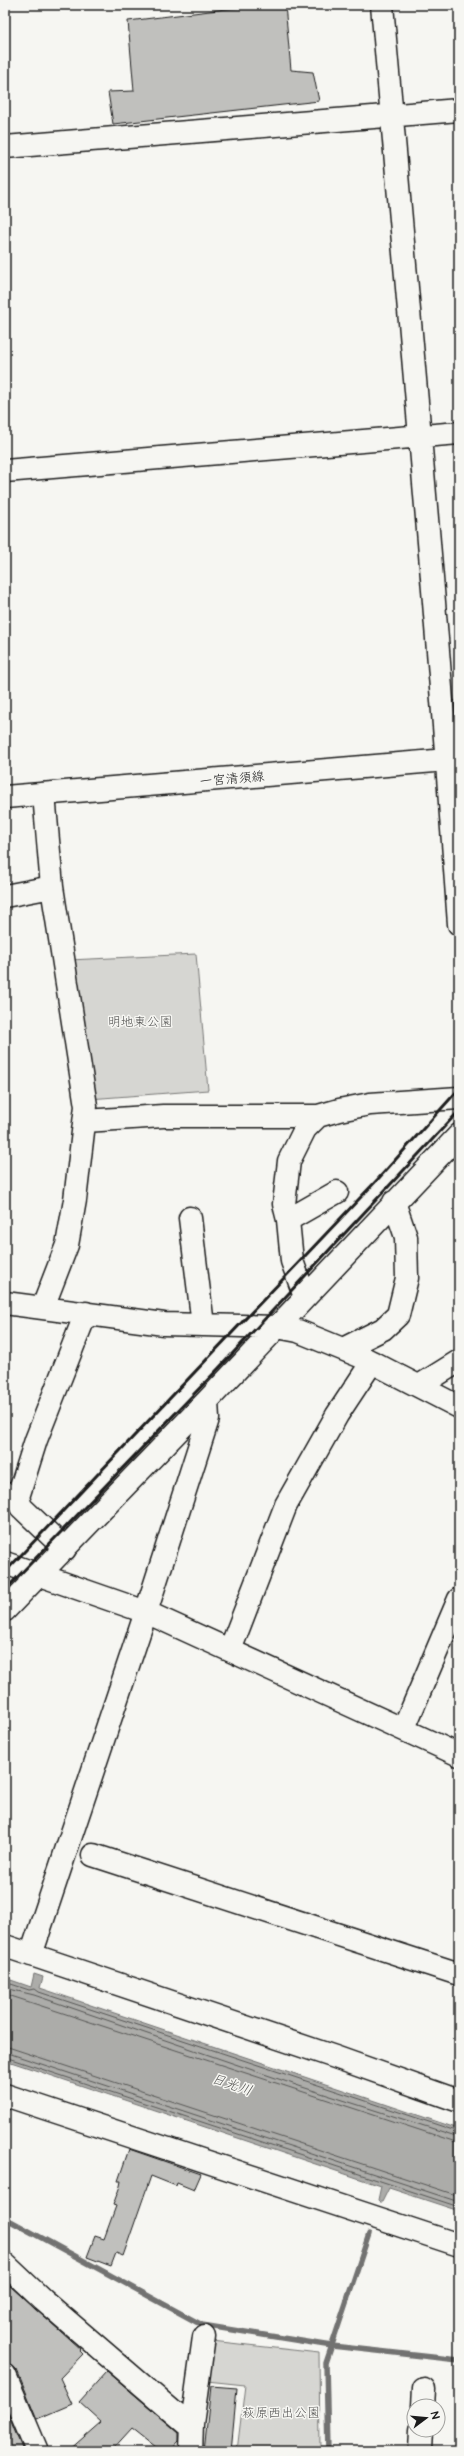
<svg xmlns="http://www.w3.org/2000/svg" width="464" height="2456" viewBox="0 0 464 2456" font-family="'Architects Daughter','Klee One',sans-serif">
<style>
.green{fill:#d6d6d2;stroke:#797977}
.water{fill:#acaca9;stroke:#727271}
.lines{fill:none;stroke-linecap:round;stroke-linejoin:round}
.shore{stroke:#565654;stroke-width:1}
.stream{stroke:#727271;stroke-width:5.5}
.building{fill:#c0c0bd;stroke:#1c1c1c}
.minor-casing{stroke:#1c1c1c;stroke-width:25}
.secondary-casing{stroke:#1c1c1c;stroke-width:25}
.minor{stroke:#f6f6f2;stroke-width:22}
.secondary{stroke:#f6f6f2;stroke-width:22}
.rail{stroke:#1c1c1c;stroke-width:3}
.labels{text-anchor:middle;stroke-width:3;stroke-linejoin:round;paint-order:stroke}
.street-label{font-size:13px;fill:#1c1c1c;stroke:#f6f6f2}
.park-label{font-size:13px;fill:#545453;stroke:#f6f6f2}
.water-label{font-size:14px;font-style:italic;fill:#565654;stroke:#f6f6f2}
</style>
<rect width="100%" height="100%" fill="#f6f6f2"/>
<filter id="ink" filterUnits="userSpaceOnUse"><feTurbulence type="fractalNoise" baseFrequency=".025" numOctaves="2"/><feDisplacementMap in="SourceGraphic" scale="8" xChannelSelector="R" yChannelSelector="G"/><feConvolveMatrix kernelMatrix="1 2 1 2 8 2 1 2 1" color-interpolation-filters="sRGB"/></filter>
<g filter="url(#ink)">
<path class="green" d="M 196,954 L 208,1090 L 89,1099 L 69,960 Z
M 212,2341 L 319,2353 L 320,2451 L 237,2451 L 245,2385 L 207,2381 Z"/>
<path class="water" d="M 34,1974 L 43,1977 L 40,1988 L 459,2129 L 459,2211 L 389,2188 L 382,2202 L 380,2202 L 378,2200 L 381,2186 L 5,2060 L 5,1978 L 31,1987 Z"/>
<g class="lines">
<path class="shore" d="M 5,1982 L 29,1990 L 35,1989 L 39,1992 L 459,2132
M 5,1988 L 34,1995 L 299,2086 L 459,2137
M 5,1994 L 459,2143
M 5,2046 L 459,2196
M 5,2052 L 459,2202
M 5,2057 L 459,2207"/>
<path class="stream" d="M 5,2218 L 202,2325 L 332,2346 L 459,2360
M 328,2451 L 326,2363 L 369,2234"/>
</g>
<path class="building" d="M 259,5 L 285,5 L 291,70 L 313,72 L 319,101 L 113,124 L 108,92 L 134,91 L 128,21 Z
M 129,2149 L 201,2174 L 194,2190 L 177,2183 L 176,2186 L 151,2176 L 123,2256 L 116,2253 L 111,2266 L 87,2257 L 95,2236 L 104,2239 L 116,2206 L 113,2205 L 120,2186 L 121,2181 L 118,2181 Z
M 10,2286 L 80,2349 L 79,2350 L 83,2354 L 60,2378 L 72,2404 L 37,2419 L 17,2370 L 12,2365 L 5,2363 L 5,2288 Z
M 107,2371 L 179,2433 L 179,2441 L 170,2451 L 161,2451 L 132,2428 L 111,2451 L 68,2451 L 101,2422 L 79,2402 Z
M 211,2386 L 237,2388 L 231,2451 L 204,2451 Z
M 5,2407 L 23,2451 L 5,2451 Z"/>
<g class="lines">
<g class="minor-casing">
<path id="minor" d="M 382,5 C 409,311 437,617 459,924
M 5,147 L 459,110
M 5,471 L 459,433
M 5,896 L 52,887
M 85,1121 L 163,1116 L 318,1116
M 190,1218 L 203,1325
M 288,1220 L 337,1192
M 305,1297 L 292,1261 L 288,1220 L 284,1204 L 289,1161 L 305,1129 L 318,1116 L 339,1110 L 370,1104 L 459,1098
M 5,1303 L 164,1324 L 277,1327 L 298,1331 L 362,1357 L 459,1407
M 43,1307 L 67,1245 L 75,1200 L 86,1106 L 52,887 L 44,794
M 343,1349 L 383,1329 L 398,1315 L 407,1278 L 406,1237 L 394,1202
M 419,1386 L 459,1361
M 5,1494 L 18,1497 L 21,1507 L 65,1549
M 18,1497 L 36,1440 L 86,1313
M 5,1563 L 146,1612 L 459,1755
M 5,1610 L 207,1401 L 459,1135
M 230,1650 L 286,1505 L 337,1415 L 372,1362
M 404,1728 L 459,1599
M 93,1855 L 459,1974
M 5,1946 L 335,2057 L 459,2101
M 31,1955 L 146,1612 L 208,1419 L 207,1401
M 5,2095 L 459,2245
M 5,2264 L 43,2300 L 192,2428
M 5,2375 L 37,2451
M 423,2406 L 424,2389
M 191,2451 L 192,2424 L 204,2337
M 420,2451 L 421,2430"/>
</g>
<g class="secondary-casing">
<path id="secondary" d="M 5,797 L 459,759"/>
</g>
<use href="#minor" class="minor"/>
<use href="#secondary" class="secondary"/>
<path class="rail" d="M 5,1572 L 378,1179 L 459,1089
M 5,1590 L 219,1368 L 459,1111"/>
</g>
</g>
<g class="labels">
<g class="street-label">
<text transform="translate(232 778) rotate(-5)" y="5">一宮清須線</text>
</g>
<g class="park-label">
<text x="140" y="1026">明地東公園</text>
<text x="281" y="2417">萩原西出公園</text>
</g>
<g class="water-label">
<text transform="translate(232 2084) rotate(19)" y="5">日光川</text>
</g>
</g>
<rect width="464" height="2456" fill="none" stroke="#f6f6f2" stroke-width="20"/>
<rect x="10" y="10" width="444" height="2436" fill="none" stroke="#1c1c1c" stroke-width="1.5" filter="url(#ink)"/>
<g transform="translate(426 2418) rotate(74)"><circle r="19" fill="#f6f6f2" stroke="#9f9f9c"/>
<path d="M0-3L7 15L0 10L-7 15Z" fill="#1c1c1c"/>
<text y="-6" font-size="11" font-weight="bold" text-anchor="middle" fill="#1c1c1c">N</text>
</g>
</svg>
